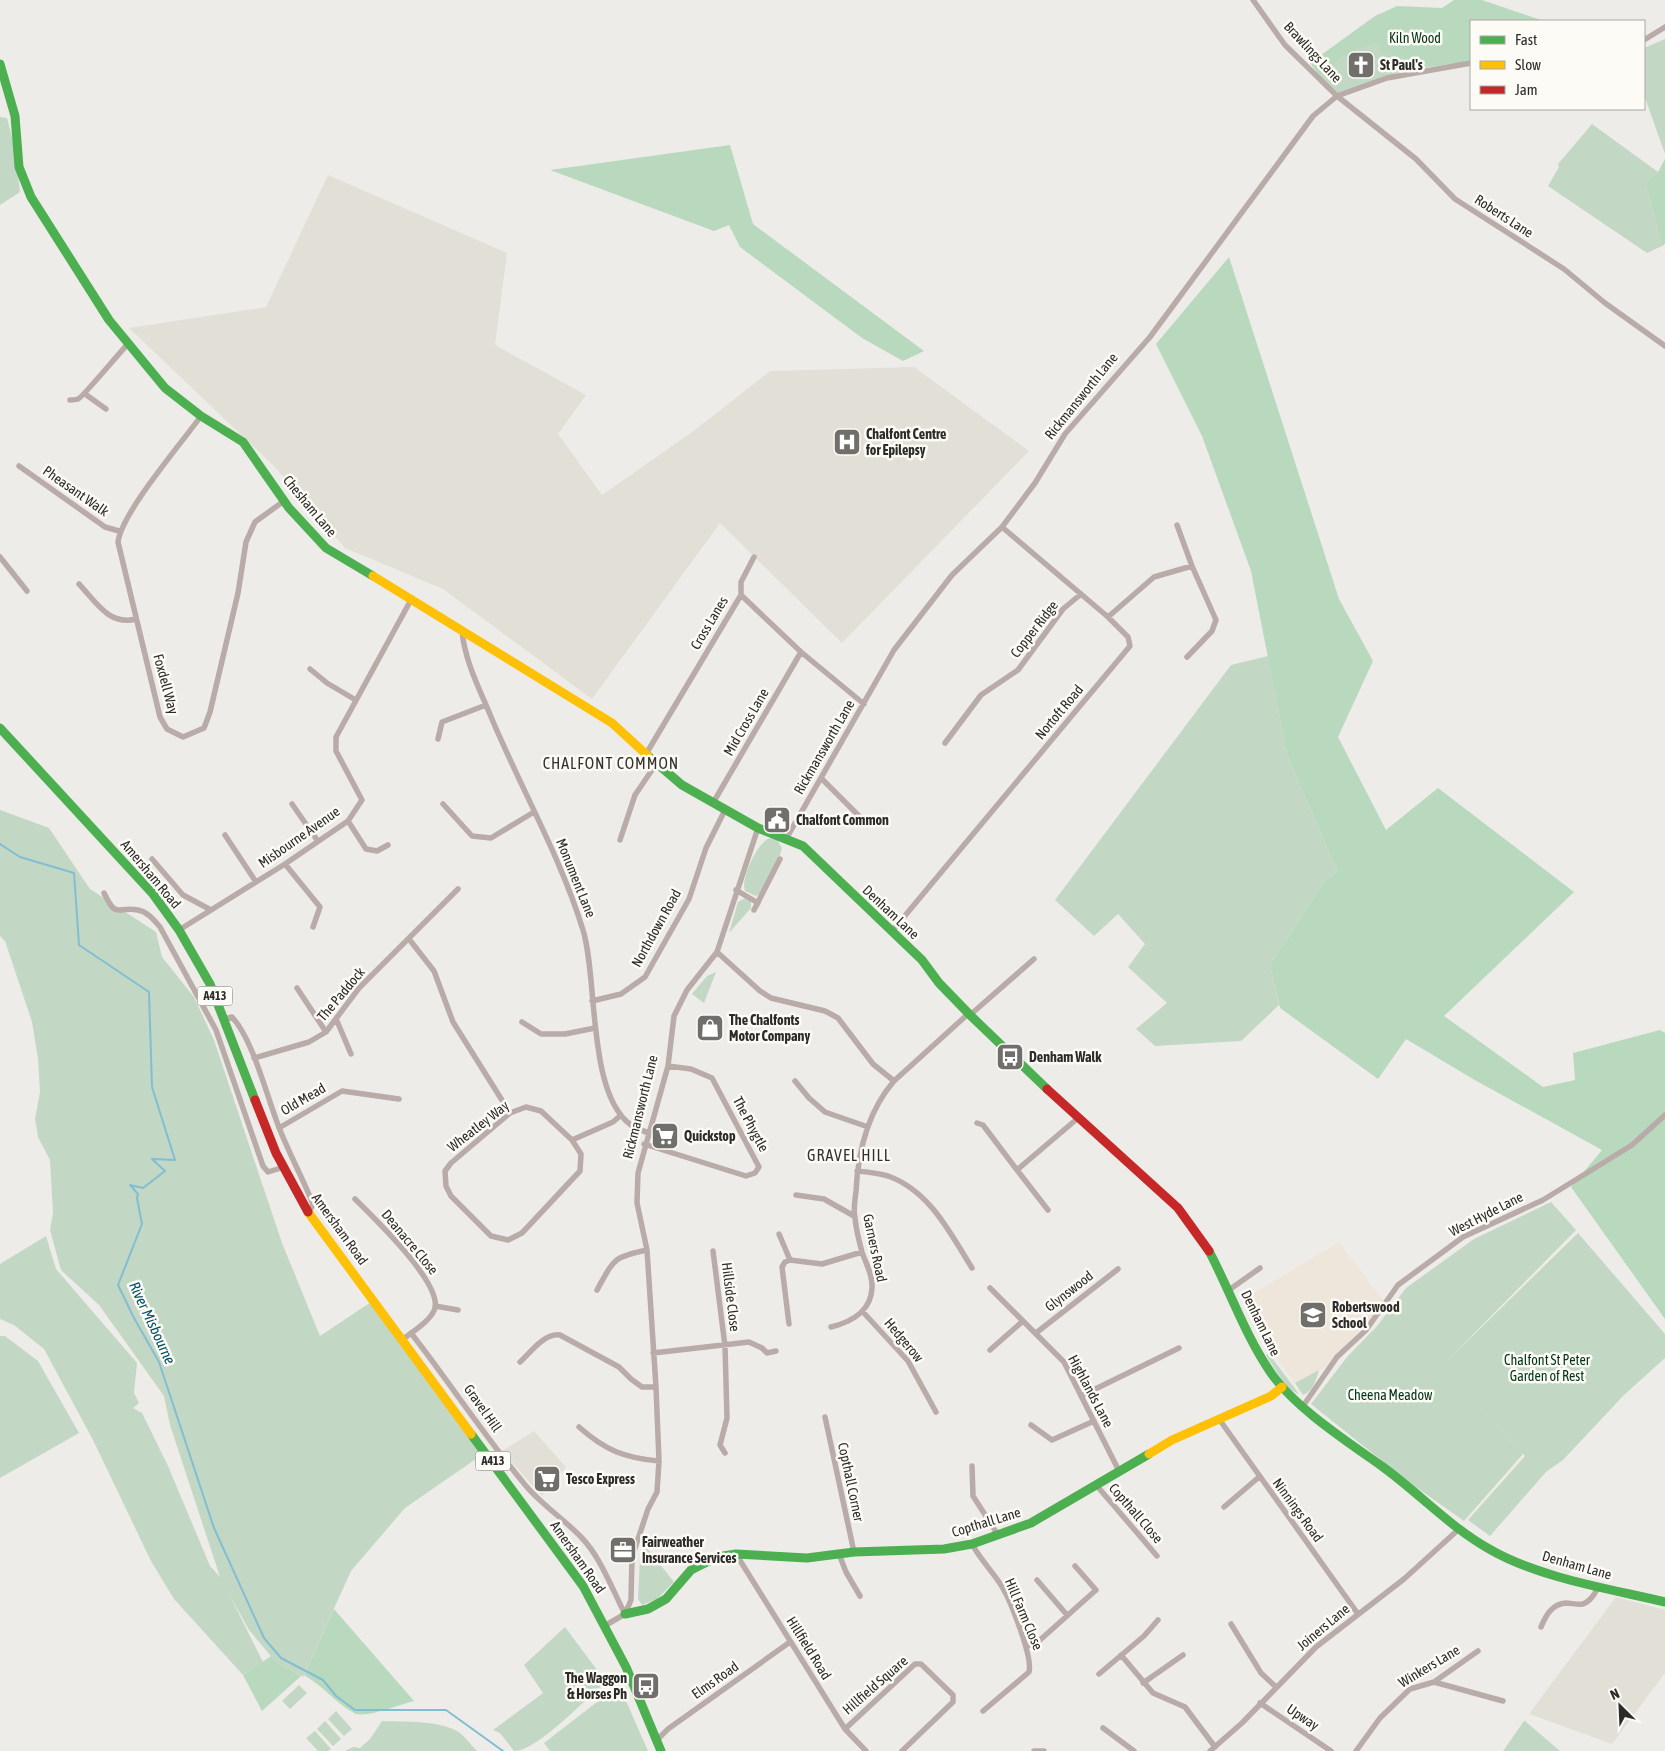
<svg xmlns="http://www.w3.org/2000/svg" width="1665" height="1751" viewBox="0 0 1665 1751" font-family="'Asap Condensed',sans-serif">
<style>
.built{fill:#e2dfd7}
.education{fill:#eee6da}
.green{fill:#c3d7c5}
.forest{fill:#b8d9bd}
.lines{fill:none;stroke-linecap:round;stroke-linejoin:round}
.stream{stroke:#82bed2;stroke-width:2}
.street{stroke:#b9aba8;stroke-width:5.5}
.fast{stroke:#4caf50;stroke-width:9}
.slow{stroke:#ffc107;stroke-width:9}
.jam{stroke:#c62828;stroke-width:9}
.labels{text-anchor:middle;stroke-width:5;stroke-linejoin:round;paint-order:stroke}
.shield{fill:#fdfbf5;stroke:#6b6966;stroke-width:1}
.shield-label{font-size:12px;font-weight:bold;fill:#2c2b29}
.park-label{font-size:14px;fill:#023315;stroke:#fdfbf5}
.street-label{font-size:14px;fill:#2c2b29;stroke:#fdfbf5}
.poi-label{font-size:14px;font-weight:bold;fill:#2c2b29;stroke:#fdfbf5;text-anchor:start}
.water-label{font-size:15px;font-style:italic;fill:#015166;stroke:#fdfbf5}
.quarter-label{font-size:16px;letter-spacing:1px;fill:#34322d;stroke:#fdfbf5}
</style>
<rect width="100%" height="100%" fill="#eeece9"/>
<path class="built" d="M 328,175 L 507,253 L 495,345 L 586,395 L 558,434 L 602,495 L 695,430 L 770,371 L 914,367 L 1029,451 L 842,643 L 720,523 L 592,699 L 443,589 L 345,548 L 275,467 L 129,328 L 266,307 Z
M 534,1431 L 566,1467 L 542,1496 L 502,1451 Z
M 1616,1597 L 1665,1610 L 1665,1673 L 1612,1744 L 1529,1714 Z"/>
<path class="education" d="M 1339,1242 L 1383,1300 L 1381,1303 L 1383,1306 L 1325,1367 L 1295,1383 L 1268,1347 L 1244,1299 Z"/>
<path class="green" d="M 1378,34 L 1402,71 L 1337,96 L 1316,71 Z
M 1665,39 L 1665,154 L 1644,95 L 1644,48 Z
M 0,117 L 7,118 L 16,153 L 20,192 L 0,205 Z
M 1592,124 L 1658,172 L 1645,182 L 1662,246 L 1647,253 L 1548,186 L 1559,167 L 1558,164 Z
M 1268,656 L 1287,755 L 1337,871 L 1324,882 L 1270,965 L 1279,1005 L 1241,1041 L 1155,1046 L 1136,1029 L 1167,1003 L 1128,967 L 1145,944 L 1118,914 L 1094,936 L 1055,900 L 1231,665 Z
M 0,810 L 49,828 L 90,889 L 156,932 L 162,957 L 194,997 L 214,1040 L 282,1243 L 320,1336 L 374,1300 L 486,1452 L 405,1508 L 351,1571 L 303,1677 L 275,1661 L 249,1630 L 229,1594 L 263,1662 L 243,1675 L 174,1599 L 151,1561 L 93,1440 L 44,1349 L 14,1325 L 0,1319 L 0,1264 L 46,1236 L 56,1269 L 137,1363 L 134,1393 L 139,1403 L 133,1408 L 142,1413 L 168,1466 L 210,1566 L 220,1577 L 170,1425 L 164,1396 L 99,1305 L 61,1270 L 50,1230 L 53,1213 L 50,1160 L 38,1137 L 35,1119 L 40,1092 L 38,1059 L 32,1022 L 5,941 L 0,936 Z
M 770,838 L 777,840 L 782,848 L 780,855 L 761,894 L 756,896 L 745,891 C 740,880 758,841 770,838 Z
M 745,898 L 751,901 L 751,908 L 729,933 L 738,902 Z
M 716,972 L 704,1003 L 692,994 L 707,976 Z
M 1551,1202 L 1576,1230 L 1448,1360 L 1578,1233 L 1665,1334 L 1665,1358 L 1624,1395 L 1563,1460 L 1546,1472 L 1490,1536 L 1468,1520 L 1525,1456 L 1442,1367 L 1523,1454 L 1464,1521 L 1406,1480 L 1311,1404 L 1347,1357 L 1378,1325 L 1406,1288 L 1474,1239 Z
M 0,1336 L 5,1336 L 38,1361 L 79,1433 L 0,1478 Z
M 1269,1354 L 1299,1394 C 1286,1390 1274,1367 1266,1355 Z
M 1319,1370 C 1316,1380 1313,1391 1303,1395 L 1295,1383 Z
M 644,1544 L 674,1582 L 657,1599 L 642,1605 L 638,1599 L 640,1558 Z
M 565,1627 L 606,1682 C 586,1698 538,1751 514,1751 L 500,1733 L 493,1730 L 543,1693 L 524,1665 Z
M 299,1685 L 307,1693 L 290,1709 L 282,1701 Z
M 619,1685 L 648,1751 L 550,1751 L 544,1743 Z
M 336,1711 L 352,1729 L 344,1736 L 328,1719 Z
M 325,1721 L 341,1739 L 333,1746 L 317,1729 Z
M 382,1721 C 406,1722 436,1720 457,1731 C 464,1735 471,1745 477,1751 L 345,1751 L 353,1747 L 360,1748 L 370,1739 Z
M 1524,1721 L 1525,1721 L 1560,1751 L 1503,1751 Z
M 315,1731 L 331,1749 L 328,1751 L 318,1751 L 306,1738 Z"/>
<path class="forest" d="M 1454,0 L 1482,0 L 1544,21 L 1471,21 L 1471,61 L 1402,71 L 1375,43 L 1349,52 L 1319,75 L 1310,63 L 1375,16 L 1397,6 L 1442,8 Z
M 730,145 L 753,224 L 924,351 L 903,361 L 862,338 L 740,247 L 729,225 L 714,231 L 550,170 Z
M 1665,159 L 1665,244 L 1662,246 L 1645,182 L 1658,172 Z
M 1229,257 L 1339,599 L 1373,661 L 1338,737 L 1386,830 L 1438,788 L 1574,892 L 1444,1016 L 1543,1087 L 1575,1080 L 1573,1053 L 1660,1030 L 1665,1033 L 1665,1319 L 1571,1187 L 1602,1150 L 1473,1079 L 1406,1039 L 1378,1079 L 1280,1008 L 1270,965 L 1324,882 L 1337,871 L 1287,755 L 1251,571 L 1202,436 L 1156,344 Z
M 334,1609 L 414,1701 C 401,1704 365,1719 354,1713 C 337,1704 323,1686 304,1675 Z
M 271,1656 L 275,1661 L 301,1676 L 262,1711 L 243,1675 Z"/>
<g class="lines">
<path class="stream" d="M 0,844 L 20,857 L 74,873 L 79,945 L 149,992 L 152,1087 L 175,1160 L 152,1159 L 165,1171 L 143,1188 L 130,1185 L 138,1194 L 137,1198 L 142,1224 L 118,1285 L 134,1318 L 159,1362 L 214,1528 L 264,1638 L 281,1658 L 323,1680 L 336,1696 L 355,1710 L 446,1710 L 503,1751"/>
<path class="street" d="M 1253,0 L 1285,45 L 1337,96 L 1416,159 L 1455,199 L 1564,269 L 1605,303 L 1665,346
M 1644,40 L 1665,27
M 85,394 L 106,409
M 70,400 C 73,400 75,400 78,399 C 82,398 120,352 127,345
M 201,416 C 181,444 122,512 118,542 L 160,717 L 167,729 L 183,737 L 204,728 L 210,712 L 238,593 L 246,542 L 255,522 L 284,501
M 19,466 L 105,527 L 119,531
M 1177,525 L 1192,566
M 0,557 L 27,591
M 79,584 C 96,602 109,626 136,619
M 741,595 L 801,652 L 864,704
M 1108,617 L 1154,577 L 1192,566 L 1216,620 L 1212,631 L 1187,657
M 462,630 C 464,658 478,686 489,712 C 519,785 560,855 583,930 C 598,978 587,1094 631,1125 C 635,1128 642,1130 648,1133
M 310,669 L 327,683 L 354,699
M 438,739 L 442,722 L 486,705
M 945,743 L 981,695 L 1018,670 L 1063,609 L 1081,594
M 646,754 L 741,595 L 741,582 L 754,557
M 822,779 L 863,820
M 713,803 L 801,652
M 292,804 L 317,840
M 443,804 L 472,836 L 491,838 L 534,812
M 348,821 L 366,849 L 377,851 L 388,845
M 225,835 L 256,882
M 786,839 L 894,650 L 952,575 L 1002,527 L 1035,483 L 1065,434 L 1150,337 L 1313,116 L 1337,96 L 1387,78 L 1471,63
M 620,840 L 635,795 L 656,764
M 152,859 L 183,895 L 211,910
M 285,864 L 320,907 L 313,927
M 736,890 L 758,903
M 104,893 C 117,920 116,906 138,910 C 148,912 154,920 160,927 L 216,1030 L 263,1166 L 268,1172 L 284,1167
M 754,910 L 780,859
M 179,930 L 285,864 L 348,821 L 362,800 L 336,751 L 336,737 L 412,598
M 893,930 L 1130,646 L 1128,637 L 1108,617 L 1002,527
M 409,939 L 434,971 L 453,1022 L 510,1113
M 717,952 L 760,991 L 771,998 L 825,1011 L 838,1018 L 873,1064 L 894,1081
M 297,988 L 326,1032
M 592,1001 L 621,994 L 645,977 L 689,899 L 706,848 L 725,810
M 970,1015 L 1034,959
M 225,1019 L 232,1017 C 254,1041 267,1098 280,1130 C 290,1155 303,1179 313,1204 L 309,1213
M 337,1021 L 351,1054
M 522,1022 L 541,1034 L 565,1034 L 595,1028
M 254,1058 L 309,1042 L 326,1032 L 359,988 L 458,889
M 795,1081 L 809,1098 L 825,1112 L 868,1127
M 526,1107 L 541,1111 L 572,1140 L 581,1154 L 580,1171 L 522,1233 L 508,1240 L 491,1236 L 451,1196 L 446,1186 L 445,1171 L 451,1163 L 510,1113 Z
M 977,1123 L 983,1125 L 1017,1170
M 279,1128 L 342,1091 L 399,1099
M 572,1140 L 613,1122 L 621,1115
M 644,1144 L 746,1176 L 755,1173 L 759,1167 L 712,1078 L 691,1069 L 668,1066
M 857,1171 C 867,1172 878,1173 888,1176 C 930,1191 950,1233 972,1268
M 796,1195 L 824,1199 L 854,1216
M 355,1199 C 374,1218 441,1282 435,1308 C 432,1320 412,1332 402,1340
M 1048,1210 L 1017,1170 L 1078,1118
M 779,1234 L 790,1260
M 713,1251 L 725,1346 L 727,1418 L 720,1445 L 725,1453
M 990,1288 L 1064,1362 L 1119,1471
M 597,1290 C 614,1260 612,1257 647,1250
M 1229,1290 L 1260,1268
M 435,1306 L 458,1310
M 863,1312 L 908,1361 L 936,1412
M 789,1324 L 782,1267 L 785,1262 L 790,1260 L 822,1264 L 862,1252
M 831,1327 C 851,1322 871,1312 872,1288 C 873,1275 866,1264 862,1252 C 859,1241 856,1229 855,1218 C 853,1210 855,1200 856,1191 C 858,1152 868,1111 894,1081 L 968,1014
M 411,1333 C 450,1383 485,1437 526,1486 C 542,1505 564,1519 582,1538 C 601,1558 612,1589 625,1614
M 1036,1333 L 1118,1269
M 990,1350 L 1023,1321
M 653,1353 L 749,1342 L 762,1348 L 767,1353 L 776,1351
M 520,1362 C 531,1352 544,1333 560,1335 L 619,1367 L 631,1379 L 642,1387 L 656,1387
M 1081,1396 L 1179,1348
M 1303,1406 L 1337,1357 L 1366,1330 L 1398,1285 L 1463,1237 L 1543,1200 L 1632,1145 L 1665,1115
M 825,1417 L 854,1552
M 1219,1419 L 1358,1614
M 1031,1425 L 1052,1440 L 1094,1421
M 579,1427 C 605,1450 624,1458 659,1461
M 972,1466 L 973,1496 L 998,1535
M 1097,1486 L 1157,1556
M 1224,1507 L 1259,1477
M 972,1544 C 980,1559 992,1571 1001,1585 C 1010,1599 1033,1657 1029,1672 L 983,1711
M 736,1554 L 845,1729 L 866,1751
M 839,1554 L 846,1572 L 860,1596
M 1037,1580 L 1067,1615
M 1231,1624 L 1261,1673 L 1276,1687
M 606,1625 L 625,1614 L 631,1600 L 632,1557 L 648,1509 L 657,1492 L 659,1461 L 656,1387 L 647,1250 L 637,1203 L 638,1173 L 668,1066 L 674,1016 L 687,990 L 717,952 L 758,828
M 1541,1627 C 1546,1615 1552,1604 1566,1603 C 1571,1603 1578,1605 1583,1604 C 1591,1601 1595,1593 1599,1586
M 1026,1647 L 1040,1640 L 1096,1590 L 1075,1566
M 1121,1655 L 1153,1693 L 1185,1707 L 1215,1747
M 1099,1674 L 1144,1636 L 1158,1620
M 1434,1682 L 1503,1701
M 1143,1683 L 1183,1655
M 1260,1703 L 1331,1751
M 1103,1728 L 1134,1751
M 845,1729 L 915,1664 L 921,1664 L 953,1695 L 953,1702 L 902,1751
M 657,1740 L 668,1729 L 790,1642
M 1034,1751 L 1044,1751
M 1210,1751 L 1242,1723 L 1316,1647 L 1404,1579 L 1459,1529
M 1356,1751 L 1380,1718 L 1410,1689 L 1434,1682 L 1478,1651"/>
<path class="fast" d="M 0,64 L 15,116 L 19,167 L 31,197 L 109,320 L 165,388 L 201,416 L 243,442 L 289,508 L 326,548 L 373,576
M 0,728 L 153,894 L 179,930 L 210,984 L 255,1100
M 648,756 L 682,785 L 758,828 L 803,846 L 922,960 L 939,983 L 970,1015 L 1047,1089
M 1209,1251 C 1230,1291 1245,1335 1271,1373 C 1295,1408 1348,1442 1383,1467 C 1420,1494 1451,1528 1491,1550 C 1540,1578 1611,1589 1665,1602
M 471,1434 L 583,1586 L 626,1667 L 661,1751
M 625,1614 L 648,1609 L 666,1599 L 691,1570 L 717,1557 L 736,1554 L 807,1558 L 854,1552 L 944,1549 L 972,1544 L 1031,1523 L 1149,1454"/>
<path class="slow" d="M 373,576 L 612,723 L 648,756
M 308,1212 L 471,1434
M 1149,1454 L 1172,1440 L 1271,1396 L 1282,1387"/>
<path class="jam" d="M 1047,1089 L 1178,1208 L 1209,1251
M 255,1100 L 276,1153 L 308,1212"/>
</g>
<defs>
<g id="church-square" transform="scale(1.4375)"><rect x="-9" y="-9" width="18" height="18" rx="4" fill="#706f6c" stroke="#fdfbf5"/><path d="M-1.2-6h2.4v3.5h3.3v2.4h-3.3V6h-2.4V-.1h-3.3v-2.4h3.3Z" fill="#fff"/></g>
<g id="hospital-square" transform="scale(1.4375)"><rect x="-9" y="-9" width="18" height="18" rx="4" fill="#706f6c" stroke="#fdfbf5"/><path d="M-5-5h3v3.5h4V-5h3V5h-3V1.5h-4V5h-3Z" fill="#fff"/></g>
<g id="civic-square" transform="scale(1.4375)"><rect x="-9" y="-9" width="18" height="18" rx="4" fill="#706f6c" stroke="#fdfbf5"/><path d="M-.6-6.5H3V-4.5H.6V-3L4-1V1h2V6H-6V1h2V-1L-.6-3ZM-1.2 2.5V6h2.4V2.5Z" fill="#fff"/></g>
<g id="shop-square" transform="scale(1.4375)"><rect x="-9" y="-9" width="18" height="18" rx="4" fill="#706f6c" stroke="#fdfbf5"/><path d="M-5-2.5h2.3a2.7 3.5 0 0 1 5.4 0H5L5.5 6h-11ZM-1.5-2.5h3a1.5 2.3 0 0 0-3 0Z" fill="#fff"/></g>
<g id="bus-square" transform="scale(1.4375)"><rect x="-9" y="-9" width="18" height="18" rx="4" fill="#706f6c" stroke="#fdfbf5"/><path d="M-5-6H5V4H4V6H2V4H-2V6H-4V4H-5ZM-3.5-4V0h7V-4ZM-3.5 1.2v1.5H-2V1.2ZM2 1.2v1.5H3.5V1.2Z" fill="#fff"/></g>
<g id="supermarket-square" transform="scale(1.4375)"><rect x="-9" y="-9" width="18" height="18" rx="4" fill="#706f6c" stroke="#fdfbf5"/><path d="M-6-5.5h2.5l.6 2H6L4.5 2H-2.5L-4.4-4H-6ZM-1.5 3.2a1.3 1.3 0 1 0 .1 0ZM3 3.2a1.3 1.3 0 1 0 .1 0Z" fill="#fff"/></g>
<g id="school-square" transform="scale(1.4375)"><rect x="-9" y="-9" width="18" height="18" rx="4" fill="#706f6c" stroke="#fdfbf5"/><path d="M0-5L7-2L0 1L-7-2ZM-4 1L0 2.5L4 1V4Q0 6-4 4Z" fill="#fff"/></g>
<g id="office-square" transform="scale(1.4375)"><rect x="-9" y="-9" width="18" height="18" rx="4" fill="#706f6c" stroke="#fdfbf5"/><path d="M-6-3h4V-5.5h4V-3h4V5H-6ZM-1-4.5V-3h2v-1.5ZM-6 0V1H6V0Z" fill="#fff"/></g>
</defs>
<g fill-rule="evenodd">
<use href="#church-square" x="1361" y="65"/>
<use href="#hospital-square" x="847" y="442"/>
<use href="#civic-square" x="777" y="820"/>
<use href="#shop-square" x="710" y="1028"/>
<use href="#bus-square" x="1010" y="1057"/>
<use href="#supermarket-square" x="665" y="1136"/>
<use href="#school-square" x="1313" y="1315"/>
<use href="#supermarket-square" x="547" y="1479"/>
<use href="#office-square" x="623" y="1550"/>
<use href="#bus-square" x="646" y="1686"/>
</g>
<g class="labels">
<g class="shield">
<rect x="197.5" y="986.5" width="35" height="19" rx="4"/>
<rect x="475.5" y="1451.5" width="35" height="19" rx="4"/>
</g>
<g class="shield-label">
<text x="215" y="1000">A413</text>
<text x="493" y="1465">A413</text>
</g>
<g class="park-label">
<text x="1415" y="43">Kiln Wood</text>
<text x="1547" y="1365">Chalfont St Peter<tspan x="1547" dy="16">Garden of Rest</tspan></text>
<text x="1390" y="1400">Cheena Meadow</text>
</g>
<g class="street-label">
<text transform="translate(1313 52) rotate(47)" y="5">Brawlings Lane</text>
<text transform="translate(1504 216) rotate(33)" y="5">Roberts Lane</text>
<text transform="translate(1081 396) rotate(-51)" y="5">Rickmansworth Lane</text>
<text transform="translate(76 491) rotate(35)" y="5">Pheasant Walk</text>
<text transform="translate(310 506) rotate(50)" y="5">Chesham Lane</text>
<text transform="translate(709 623) rotate(-59)" y="5">Cross Lanes</text>
<text transform="translate(1034 629) rotate(-52)" y="5">Copper Ridge</text>
<text transform="translate(166 684) rotate(75)" y="5">Foxdell Way</text>
<text transform="translate(1059 712) rotate(-50)" y="5">Nortoft Road</text>
<text transform="translate(746 722) rotate(-60)" y="5">Mid Cross Lane</text>
<text transform="translate(824 747) rotate(-60)" y="5">Rickmansworth Lane</text>
<text transform="translate(299 837) rotate(-35)" y="5">Misbourne Avenue</text>
<text transform="translate(151 874) rotate(50)" y="5">Amersham Road</text>
<text transform="translate(576 878) rotate(68)" y="5">Monument Lane</text>
<text transform="translate(891 912) rotate(43)" y="5">Denham Lane</text>
<text transform="translate(656 928) rotate(-61)" y="5">Northdown Road</text>
<text transform="translate(341 994) rotate(-50)" y="5">The Paddock</text>
<text transform="translate(303 1099) rotate(-30)" y="5">Old Mead</text>
<text transform="translate(640 1107) rotate(-76)" y="5">Rickmansworth Lane</text>
<text transform="translate(751 1124) rotate(62)" y="5">The Phygtle</text>
<text transform="translate(478 1126) rotate(-38)" y="5">Wheatley Way</text>
<text transform="translate(1486 1214) rotate(-27)" y="5">West Hyde Lane</text>
<text transform="translate(340 1229) rotate(54)" y="5">Amersham Road</text>
<text transform="translate(410 1242) rotate(50)" y="5">Deanacre Close</text>
<text transform="translate(875 1248) rotate(78)" y="5">Garners Road</text>
<text transform="translate(1069 1291) rotate(-38)" y="5">Glynswood</text>
<text transform="translate(731 1297) rotate(83)" y="5">Hillside Close</text>
<text transform="translate(1261 1323) rotate(64)" y="5">Denham Lane</text>
<text transform="translate(904 1340) rotate(50)" y="5">Hedgerow</text>
<text transform="translate(1091 1391) rotate(62)" y="5">Highlands Lane</text>
<text transform="translate(483 1408) rotate(55)" y="5">Gravel Hill</text>
<text transform="translate(851 1482) rotate(78)" y="5">Copthall Corner</text>
<text transform="translate(1298 1510) rotate(54)" y="5">Ninnings Road</text>
<text transform="translate(1136 1513) rotate(49)" y="5">Copthall Close</text>
<text transform="translate(986 1522) rotate(-17)" y="5">Copthall Lane</text>
<text transform="translate(578 1557) rotate(55)" y="5">Amersham Road</text>
<text transform="translate(1577 1565) rotate(16)" y="5">Denham Lane</text>
<text transform="translate(1024 1614) rotate(67)" y="5">Hill Farm Close</text>
<text transform="translate(1323 1627) rotate(-40)" y="5">Joiners Lane</text>
<text transform="translate(809 1648) rotate(58)" y="5">Hillfield Road</text>
<text transform="translate(1429 1666) rotate(-31)" y="5">Winkers Lane</text>
<text transform="translate(715 1680) rotate(-35)" y="5">Elms Road</text>
<text transform="translate(875 1685) rotate(-41)" y="5">Hillfield Square</text>
<text transform="translate(1303 1717) rotate(34)" y="5">Upway</text>
</g>
<g class="poi-label">
<text x="1380" y="70">St Paul's</text>
<text x="866" y="439">Chalfont Centre<tspan x="866" dy="16">for Epilepsy</tspan></text>
<text x="796" y="825">Chalfont Common</text>
<text x="729" y="1025">The Chalfonts<tspan x="729" dy="16">Motor Company</tspan></text>
<text x="1029" y="1062">Denham Walk</text>
<text x="684" y="1141">Quickstop</text>
<text x="1332" y="1312">Robertswood<tspan x="1332" dy="16">School</tspan></text>
<text x="566" y="1484">Tesco Express</text>
<text x="642" y="1547">Fairweather<tspan x="642" dy="16">Insurance Services</tspan></text>
<text x="627" y="1683" text-anchor="end">The Waggon<tspan x="627" dy="16">&amp; Horses Ph</tspan></text>
</g>
<g class="water-label">
<text transform="translate(152 1323) rotate(65)" y="5">River Misbourne</text>
</g>
<g class="quarter-label">
<text x="611" y="769">CHALFONT COMMON</text>
<text x="849" y="1161">GRAVEL HILL</text>
</g>
</g>
<rect x="1470" y="20" width="175" height="90" fill="#fdfbf5" stroke="#a9a8a3"/>
<rect x="1480" y="36" width="25" height="8" fill="#4caf50" stroke="#a9a8a3"/>
<text x="1515" y="45" font-size="15" fill="#2c2b29">Fast</text>
<rect x="1480" y="61" width="25" height="8" fill="#ffc107" stroke="#a9a8a3"/>
<text x="1515" y="70" font-size="15" fill="#2c2b29">Slow</text>
<rect x="1480" y="86" width="25" height="8" fill="#c62828" stroke="#a9a8a3"/>
<text x="1515" y="95" font-size="15" fill="#2c2b29">Jam</text>
<g transform="translate(1620 1706) rotate(336)" stroke="#fdfbf5" stroke-width="4" paint-order="stroke">
<path d="M0-4L9 19L0 12L-9 19Z" fill="#2c2b29"/>
<text y="-8" font-size="14" font-weight="bold" text-anchor="middle" fill="#2c2b29">N</text>
</g>
</svg>
